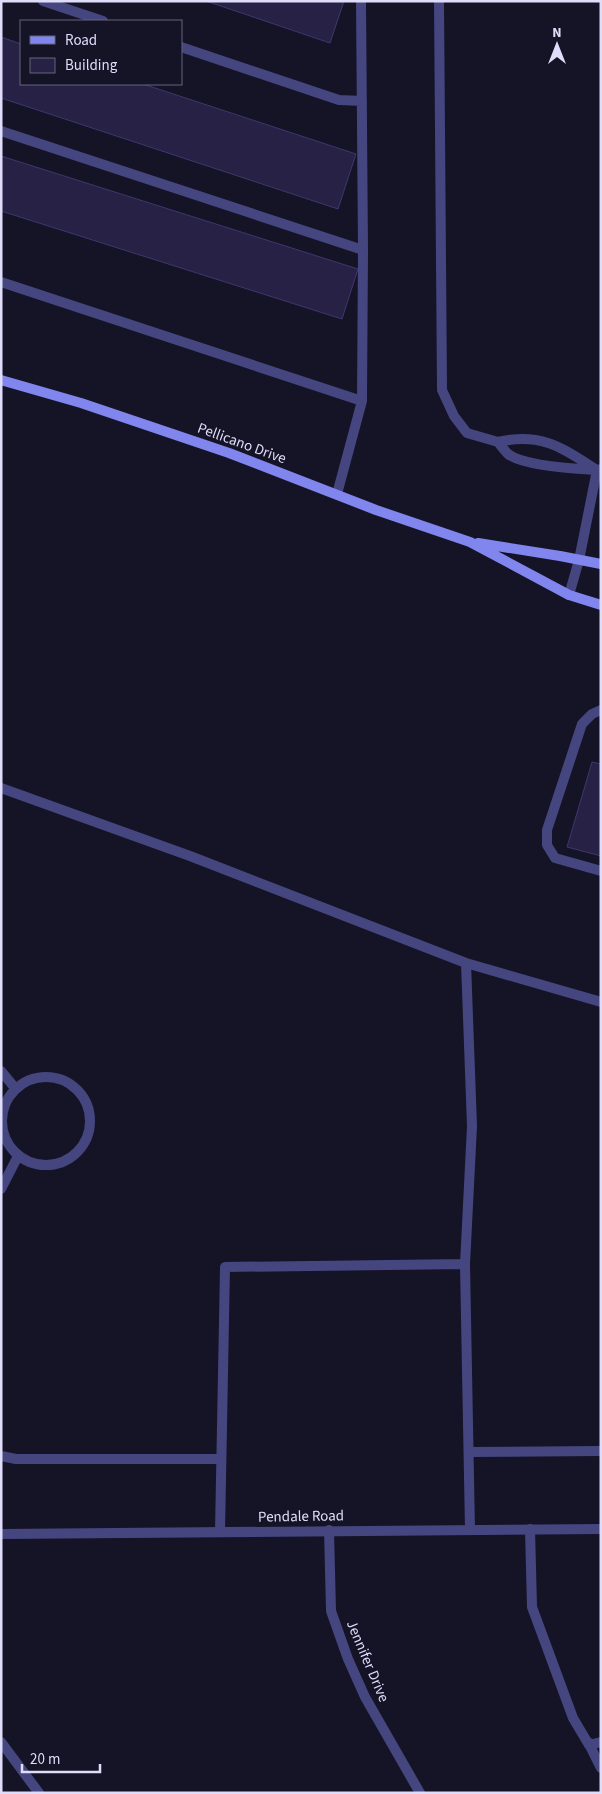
<svg xmlns="http://www.w3.org/2000/svg" width="602" height="1794" viewBox="0 0 602 1794" font-family="'Source Sans 3',sans-serif">
<style>
.building{fill:#272245;stroke:#3e376e}
.lines{fill:none;stroke-linecap:round;stroke-linejoin:round}
.service{stroke:#45467f;stroke-width:10}
.minor{stroke:#45467f;stroke-width:10}
.tertiary{stroke:#45467f;stroke-width:10}
.secondary{stroke:#8185ee;stroke-width:10}
.labels{text-anchor:middle;stroke-width:4;stroke-linejoin:round;paint-order:stroke}
.street-label{font-size:15px;fill:#dfddfa;stroke:#151326}
</style>
<rect width="100%" height="100%" fill="#151326"/>
<path class="building" d="M 206,1 L 344,1 L 330,43 Z
M 1,37 L 21,44 L 21,84 L 143,84 L 356,154 L 338,209 L 1,98 Z
M 1,156 L 358,269 L 342,319 L 1,211 Z
M 592,762 L 601,764 L 601,856 L 567,847 Z"/>
<g class="lines">
<path class="service" d="M 43,1 L 103,21
M 439,1 L 442,390 L 454,416 L 467,433 L 498,442
M 181,47 L 339,100 L 362,101
M 1,131 L 363,250
M 1,282 L 362,401
M 601,469 L 597,470 C 577,469 523,466 508,454 C 505,451 501,446 498,442 C 542,432 562,448 597,470 L 601,471
M 337,494 L 362,401 L 363,250 L 361,1
M 569,595 L 579,560 L 597,470
M 601,710 L 592,714 L 582,724 L 547,830 L 547,845 L 555,858 L 601,871
M 1,788 L 190,856 L 466,963 L 601,1002
M 466,963 L 472,1126 L 465,1264 L 470,1530
M 1,1071 L 15,1088
M2 1121a44 44 0 1 1 88 0a44 44 0 1 1-88 0Z
M 1,1189 L 18,1156
M 469,1452 L 601,1451
M 1,1456 L 16,1459 L 220,1459
M 530,1529 L 532,1607 L 573,1718 L 589,1745 L 601,1742
M 220,1532 L 225,1267 L 465,1264
M 588,1742 L 601,1768"/>
<path class="minor" d="M 329,1530 L 331,1611 L 348,1659 L 365,1697 L 420,1793
M 1,1742 L 39,1793"/>
<path class="tertiary" d="M 1,1534 L 601,1529"/>
<path class="secondary" d="M 1,380 L 81,403 L 229,453 L 376,510 L 470,542 L 569,595 L 601,605
M 478,543 L 560,556 L 601,564"/>
</g>
<g class="labels">
<g class="street-label">
<text transform="translate(242 443) rotate(20)" y="5">Pellicano Drive</text>
<text transform="translate(301 1516) rotate(-1)" y="5">Pendale Road</text>
<text transform="translate(368 1661) rotate(67)" y="5">Jennifer Drive</text>
</g>
</g>
<rect width="602" height="1794" fill="none" stroke="#dfddfa" stroke-width="5"/>
<rect x="20" y="20" width="162" height="65" fill="#151326" stroke="#66647b"/>
<rect x="30" y="36" width="25" height="8" fill="#8185ee" stroke="#66647b"/>
<text x="65" y="45" font-size="15" fill="#dfddfa">Road</text>
<rect x="30" y="58" width="25" height="15" fill="#272245" stroke="#66647b"/>
<text x="65" y="70" font-size="15" fill="#dfddfa">Building</text>
<g transform="translate(557 45)" stroke="#151326" stroke-width="4" paint-order="stroke">
<path d="M0-4L9 19L0 12L-9 19Z" fill="#dfddfa"/>
<text y="-8" font-size="14" font-weight="bold" text-anchor="middle" fill="#dfddfa">N</text>
</g>
<path d="M22 1764v8h78v-8" fill="none" stroke="#dfddfa" stroke-width="2.5"/>
<text x="30" y="1764" font-size="15" fill="#dfddfa" stroke="#151326" stroke-width="4" paint-order="stroke">20 m</text>
</svg>
